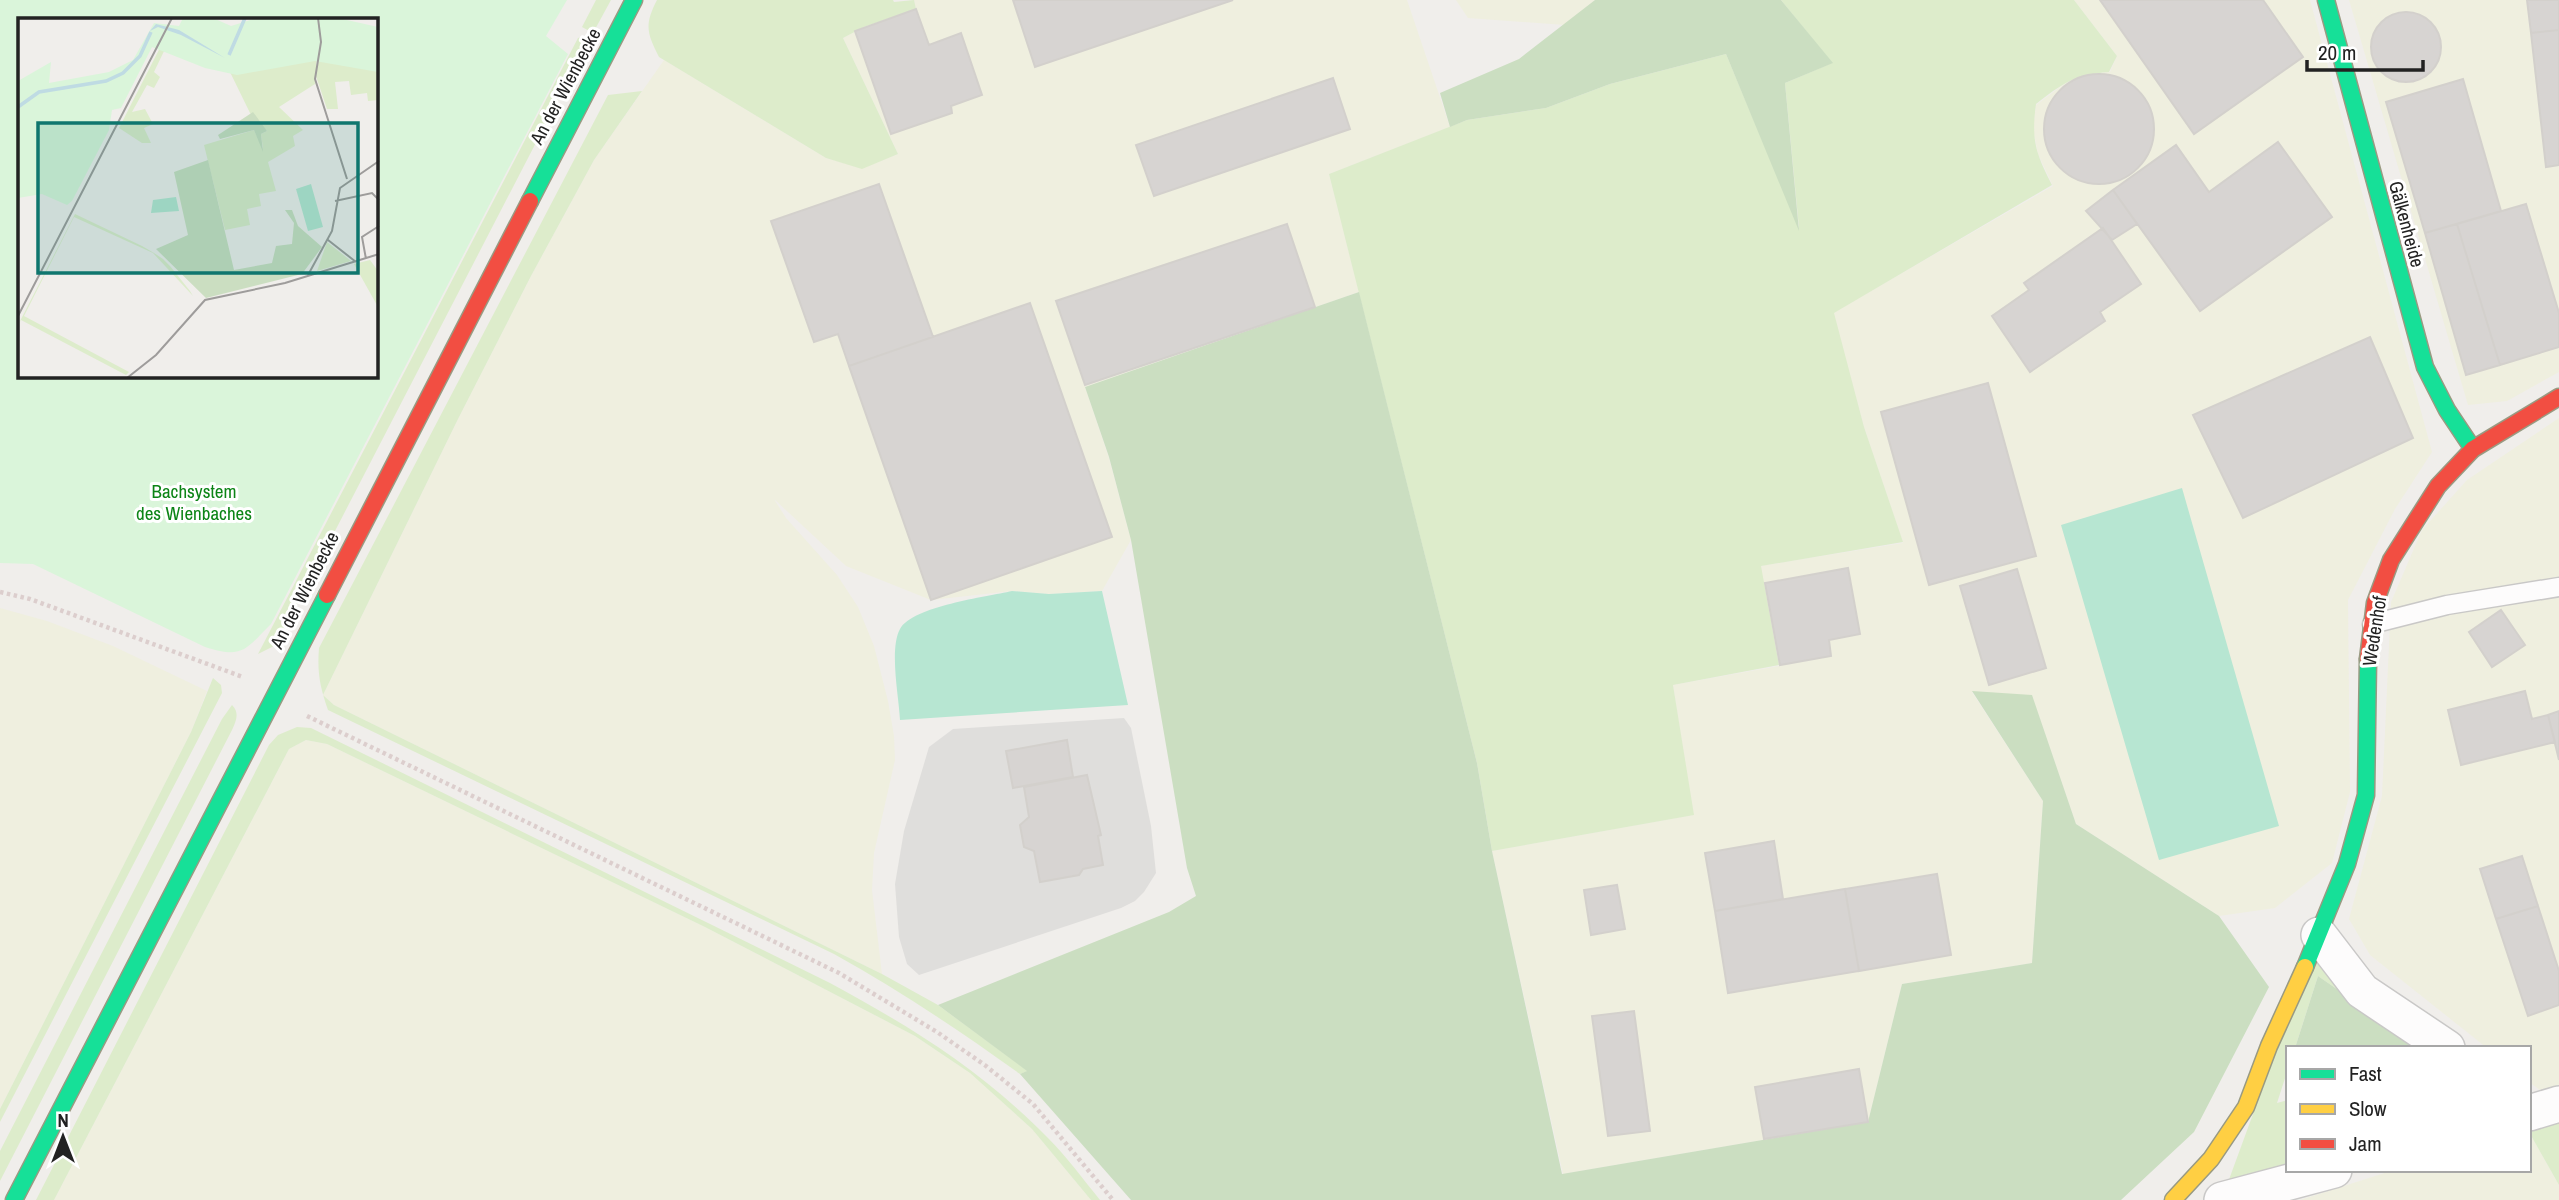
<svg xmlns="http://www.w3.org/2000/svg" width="2559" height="1200" viewBox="0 0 2559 1200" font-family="'Archivo Narrow',sans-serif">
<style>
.residential{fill:#dfdedc}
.farmland{fill:#efefdf}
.grass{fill:#ddeccb}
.forest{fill:#cbdec1}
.park{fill:#daf5da;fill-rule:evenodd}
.pitch{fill:#b7e6d2}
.building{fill:#d7d4d2;stroke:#d3d0cc;stroke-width:2}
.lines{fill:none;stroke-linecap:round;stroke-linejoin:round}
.lane-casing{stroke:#c9c8c7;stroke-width:21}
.street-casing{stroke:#c9c8c7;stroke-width:38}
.fast-casing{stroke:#999a82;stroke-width:19}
.slow-casing{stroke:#999a82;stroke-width:19}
.jam-casing{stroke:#999a82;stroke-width:19}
.path{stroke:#dccecd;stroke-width:4.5;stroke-dasharray:3.5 3.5;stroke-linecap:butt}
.lane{stroke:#fdfcfc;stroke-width:18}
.street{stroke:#fdfcfc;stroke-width:35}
.fast{stroke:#16e098;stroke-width:16}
.slow{stroke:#ffcf43;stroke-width:16}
.jam{stroke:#f24e42;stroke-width:16}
.labels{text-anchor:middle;stroke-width:6;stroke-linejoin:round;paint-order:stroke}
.street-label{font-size:19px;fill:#222;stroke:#fff}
.park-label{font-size:19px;fill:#0c8416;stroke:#fff}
.inset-river{fill:none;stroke:#bfdbe3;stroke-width:3.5}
.inset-road{fill:none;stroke:#9e9c9b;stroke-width:2}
.view{fill:#0f766e;fill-opacity:0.15;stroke:#0f766e;stroke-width:3.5}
.inset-edge{fill:none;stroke:#222;stroke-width:3.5}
</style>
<rect width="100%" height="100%" fill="#f0eeeb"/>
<path class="residential" d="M 1124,718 L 1131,728 L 1151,826 L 1156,873 L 1144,892 L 1135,901 L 1121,908 L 919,975 L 907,964 L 899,937 L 895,884 L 904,831 L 929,747 L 953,729 Z"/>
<path class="farmland" d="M 914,0 L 1407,0 L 1450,127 L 1329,174 L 1359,292 L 1085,387 L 1109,458 L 1131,540 L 1102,591 L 1049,594 L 1012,591 L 931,600 L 846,566 L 774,499 L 786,518 L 837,575 L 858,607 L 874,646 L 888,701 L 894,736 L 895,760 L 874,853 L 872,890 L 882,974 L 334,705 L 323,695 L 458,419 L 531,276 L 594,160 L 664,60 L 826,158 L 862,168 L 898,154 L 843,38 L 864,27 L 916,9 Z
M 1456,0 L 1595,0 L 1565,25 L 1468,18 Z
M 2074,0 L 2310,0 L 2432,452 L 2395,509 L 2348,600 L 2350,792 L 2332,863 L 2275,908 L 2219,916 L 2076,824 L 2032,696 L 1972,692 L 2043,801 L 2032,963 L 1902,984 L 1868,1122 L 1563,1174 L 1492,851 L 1693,815 L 1673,685 L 1779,666 L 1760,566 L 1903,543 L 1864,427 L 1833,313 L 2053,186 L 2038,154 L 2033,129 L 2036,105 L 2064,84 L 2089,74 L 2110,72 L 2117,56 Z
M 2349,0 L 2559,0 L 2559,372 L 2507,401 L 2468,405 Z
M 2559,418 L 2559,1085 L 2540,1090 L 2529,1082 L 2529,1048 L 2487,1048 L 2370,955 L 2349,919 L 2382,796 L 2391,602 L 2422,530 L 2467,480 Z
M 0,608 L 47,621 L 113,646 L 207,691 L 191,732 L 0,1109 Z
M 306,740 L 327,744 L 705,927 L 915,1036 L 970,1073 L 1032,1129 L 1091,1200 L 54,1200 L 289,749 Z
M 2529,1132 L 2559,1185 L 2559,1200 L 2300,1200 L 2394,1170 L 2529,1170 Z"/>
<path class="grass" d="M 596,0 L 611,0 L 593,33 L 582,27 Z
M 657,0 L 893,0 L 894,2 L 914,0 L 916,9 L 864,27 L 843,38 L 898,154 L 862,169 L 826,158 L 659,57 C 647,33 644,25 657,0 Z
M 1781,0 L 2074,0 L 2117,56 L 2109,72 C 2074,75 2063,83 2036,104 C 2031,141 2036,153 2052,185 L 1834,313 L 1864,427 L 1903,542 L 1761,566 L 1779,665 L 1673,685 L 1694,815 L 1492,851 L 1477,763 L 1329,174 L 1467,120 L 1546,108 L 1610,84 L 1726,54 L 1799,228 L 1785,83 L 1832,63 Z
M 581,37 L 587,44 L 276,645 L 258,654 L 578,38 Z
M 642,91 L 594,160 L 531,276 L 458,419 L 323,695 L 334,705 L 882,974 L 938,1005 L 1028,1071 L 1020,1074 C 960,1031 899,990 834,954 L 328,710 C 320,687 317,672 319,648 L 608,95 Z
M 213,678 L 221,685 L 222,693 L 0,1122 L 0,1109 L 191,732 Z
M 232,705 C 240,713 236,721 232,730 L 0,1181 L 0,1151 L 222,719 Z
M 297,727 L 311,728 L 830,983 C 913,1028 981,1070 1048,1138 C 1067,1157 1083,1179 1100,1200 L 1091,1200 L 1032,1129 L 970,1073 L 915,1036 L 705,927 L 327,744 L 306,740 L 289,749 L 54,1200 L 36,1200 L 269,745 L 278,735 Z
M 2312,953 L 2422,1048 L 2318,976 L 2295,1048 L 2288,1048 L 2288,1069 L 2277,1103 L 2288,1100 L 2288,1166 L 2227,1185 Z
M 2559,1120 L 2559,1185 L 2529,1132 L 2529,1128 Z"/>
<path class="forest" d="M 1595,0 L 1781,0 L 1833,63 L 1785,83 L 1799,231 L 1726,54 L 1610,84 L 1546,108 L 1467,120 L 1450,127 L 1440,93 L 1519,59 Z
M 1359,292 L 1477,763 L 1492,851 L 1562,1174 L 1868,1122 L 1902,984 L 2032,963 L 2043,801 L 1972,691 L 2032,695 L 2076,824 L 2219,916 L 2269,987 L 2194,1132 L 2121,1200 L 1131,1200 L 1020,1074 L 1027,1071 L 938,1005 L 1169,912 L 1196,896 L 1187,868 L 1131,540 L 1109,457 L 1085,387 Z
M 2318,976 L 2422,1048 L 2295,1048 Z"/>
<path class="park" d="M 0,0 L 567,0 L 546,36 L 568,54 L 271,624 C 245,650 243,659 205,647 L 33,564 L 0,563 ZM 19,19 L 376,19 L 376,376 L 19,376 Z"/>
<path class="pitch" d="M 2182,488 L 2279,826 L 2159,860 L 2061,525 Z
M 1012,591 L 1049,594 L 1102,591 L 1128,705 L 900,720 C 899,697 889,649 900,629 C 913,606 986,597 1012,591 Z"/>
<path class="building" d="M 1013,0 L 1233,0 L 1035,67 Z
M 2100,0 L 2263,0 L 2303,57 L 2194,134 Z
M 2527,0 L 2559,0 L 2559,30 L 2531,33 Z
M 916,9 L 929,45 L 961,33 L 982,95 L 951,106 L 952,113 L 891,134 L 855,31 Z
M2371 47a35 35 0 1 1 70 0a35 35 0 1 1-70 0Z
M 2559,30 L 2559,165 L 2546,167 L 2531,33 Z
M2044 129a55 55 0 1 1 110 0a55 55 0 1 1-110 0Z
M 1333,78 L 1350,129 L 1154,196 L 1136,145 Z
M 2463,79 L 2501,211 L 2425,233 L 2386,102 Z
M 2278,142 L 2332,217 L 2200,311 L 2113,190 L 2176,145 L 2209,192 Z
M 879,184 L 933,337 L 849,366 L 838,334 L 814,342 L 771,221 Z
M 2113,190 L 2137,224 L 2112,240 L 2086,211 Z
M 2526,204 L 2559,313 L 2559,347 L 2500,365 L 2457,224 Z
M 1287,224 L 1315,307 L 1085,385 L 1056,301 Z
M 2457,224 L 2500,365 L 2466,375 L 2425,233 Z
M 2103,228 L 2141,284 L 2100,312 L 2105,321 L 2030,372 L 1992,316 L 2029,290 L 2024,283 Z
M 1030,303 L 1112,537 L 931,600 L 849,366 Z
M 2370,337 L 2413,438 L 2243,518 L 2193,415 Z
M 1988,383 L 2036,556 L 1929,585 L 1881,412 Z
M 1848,568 L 1860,634 L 1829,640 L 1831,656 L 1780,665 L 1765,583 Z
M 2017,569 L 2046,668 L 1989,685 L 1960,586 Z
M 2501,610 L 2525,645 L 2492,667 L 2469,632 Z
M 2525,691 L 2532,719 L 2548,715 L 2555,742 L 2461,765 L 2448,710 Z
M 2559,711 L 2559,760 L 2548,715 Z
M 1067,740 L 1073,777 L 1013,788 L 1006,751 Z
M 1087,775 L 1101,835 L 1098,836 L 1103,865 L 1083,869 L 1079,875 L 1040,882 L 1034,851 L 1024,847 L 1020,825 L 1029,817 L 1024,787 Z
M 1774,841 L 1783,899 L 1715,911 L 1705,853 Z
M 2522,856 L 2538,906 L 2496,919 L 2480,869 Z
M 1937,874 L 1951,955 L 1859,971 L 1845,889 Z
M 1617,885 L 1625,929 L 1591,935 L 1584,890 Z
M 1845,889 L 1859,971 L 1728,993 L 1715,911 Z
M 2538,906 L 2559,971 L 2559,1005 L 2528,1016 L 2496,919 Z
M 1634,1011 L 1650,1131 L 1608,1136 L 1592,1016 Z
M 1859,1069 L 1868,1122 L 1764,1139 L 1755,1087 Z"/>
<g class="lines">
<g class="lane-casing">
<path id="lane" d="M 2372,624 L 2447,605 L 2559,587"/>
</g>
<g class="street-casing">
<path id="street" d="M 2319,935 L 2362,991 L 2447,1048
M 2529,1113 L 2559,1104
M 2222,1200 L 2334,1170"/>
</g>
<g class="fast-casing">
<path id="fast" d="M 2326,0 L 2425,367 L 2447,410 L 2473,449
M 530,201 L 634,0
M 2305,967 L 2347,864 L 2366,795 L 2368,659
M 14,1200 L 327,595"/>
</g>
<g class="slow-casing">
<path id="slow" d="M 2173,1200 L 2211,1159 L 2246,1107 L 2269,1046 L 2305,967"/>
</g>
<g class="jam-casing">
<path id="jam" d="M 327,595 L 530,201
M 2368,659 L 2375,603 L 2391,560 L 2438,486 L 2473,449 L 2559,397"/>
</g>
<path class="path" d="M 0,592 L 30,599 L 243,677
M 307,716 L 839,973 L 937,1032 L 986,1066 L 1033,1104 L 1113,1200"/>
<use href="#lane" class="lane"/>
<use href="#street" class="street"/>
<use href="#fast" class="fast"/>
<use href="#slow" class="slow"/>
<use href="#jam" class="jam"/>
</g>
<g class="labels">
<g class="street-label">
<text transform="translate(565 86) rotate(-62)" y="7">An der Wienbecke</text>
<text transform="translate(2407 224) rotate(75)" y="7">Gälkenheide</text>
<text transform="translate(304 590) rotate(-63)" y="7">An der Wienbecke</text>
<text transform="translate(2374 631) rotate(-81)" y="7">Wedenhof</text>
</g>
<g class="park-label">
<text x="194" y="498">Bachsystem<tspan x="194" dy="22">des Wienbaches</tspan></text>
</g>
</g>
<g transform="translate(18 18)">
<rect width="360" height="360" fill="#f0eeeb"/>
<path d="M 149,16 L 299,36 L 297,66 L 261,89 L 285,112 L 275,118 L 277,128 L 250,144 L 258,173 L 241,176 L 243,188 L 229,191 L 232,207 L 207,212 L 186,127 L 236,112 L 245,131 L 243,116 L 249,113 L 232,95 L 212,54 L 148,29 L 136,54 L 142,59 L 136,70 L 129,67 L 114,94 L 127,91 L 135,106 L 126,110 L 133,125 L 124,125 L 101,110 ZM 304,23 L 360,36 L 360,82 L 350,83 L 349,75 L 333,77 L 331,63 L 317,64 L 320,91 L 309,91 L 298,58 ZM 57,196 L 124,228 L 136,235 L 145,241 L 152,248 L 172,273 L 175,278 L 135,235 L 56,199 L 6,298 L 111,354 L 108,357 L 3,302 L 0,307 ZM 309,224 L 333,243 L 299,253 ZM 352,242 L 360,253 L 360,289 L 336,246 Z" fill="#ddeccb"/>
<path d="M 235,94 L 249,113 L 243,116 L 245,134 L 236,112 L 202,121 L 200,117 ZM 190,142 L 216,252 L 254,245 L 258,228 L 274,226 L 276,205 L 267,192 L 274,192 L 280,208 L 304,229 L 284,256 L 188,280 L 138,231 L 170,217 L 156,154 Z" fill="#cbdec1"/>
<path d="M 165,0 L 195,0 L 213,8 L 239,0 L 320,0 L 360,9 L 360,54 L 297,43 L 219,57 L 187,50 L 134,29 L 103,90 L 94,92 L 91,112 L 54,183 L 49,187 L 24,176 L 0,180 L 0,63 L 33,44 L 31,65 L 91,54 L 115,42 L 136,5 L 161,8 Z" fill="#daf5da"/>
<path d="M 293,166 L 305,209 L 290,213 L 278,171 ZM 158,179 L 161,193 L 133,195 L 135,182 Z" fill="#b7e6d2"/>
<path d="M 138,6 L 161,12 L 207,40 L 163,17 L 140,9 L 132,13 Z" fill="#bfdbe3"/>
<path class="inset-river" d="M 211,37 L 227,0M 0,89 L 21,74 L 88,63 L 105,55 L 122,38 L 133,14"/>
<path class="inset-road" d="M 300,0 L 303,24 L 297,61 L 329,161M 317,183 L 354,175 L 361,182M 310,222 L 338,244M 348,241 L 344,219 L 361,208M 290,257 L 314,213 L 322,170 L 361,143M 0,298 L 154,0M 109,360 L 138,337 L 187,282 L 267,265 L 361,236"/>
<path class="view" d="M 20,105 L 340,105 L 340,255 L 20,255 Z"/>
<rect width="360" height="360" class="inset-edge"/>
</g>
<rect x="2286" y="1046" width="245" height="126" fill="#ffffff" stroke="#a7a7a7" stroke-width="2"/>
<rect x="2300" y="1069" width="35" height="10" fill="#16e098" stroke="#a7a7a7" stroke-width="2"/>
<text x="2349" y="1081" font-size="21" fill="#222222">Fast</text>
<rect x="2300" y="1104" width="35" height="10" fill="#ffcf43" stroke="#a7a7a7" stroke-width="2"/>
<text x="2349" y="1116" font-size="21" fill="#222222">Slow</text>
<rect x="2300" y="1139" width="35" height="10" fill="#f24e42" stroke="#a7a7a7" stroke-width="2"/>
<text x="2349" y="1151" font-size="21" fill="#222222">Jam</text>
<g transform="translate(63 1137)" stroke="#ffffff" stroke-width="5" paint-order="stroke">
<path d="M0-5L12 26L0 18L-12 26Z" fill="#222222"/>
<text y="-10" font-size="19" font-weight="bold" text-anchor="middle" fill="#222222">N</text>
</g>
<path d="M2307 60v10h116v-10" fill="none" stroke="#222222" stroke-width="3.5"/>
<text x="2318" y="60" font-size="21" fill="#222222" stroke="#ffffff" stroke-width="5" paint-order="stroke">20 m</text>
</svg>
